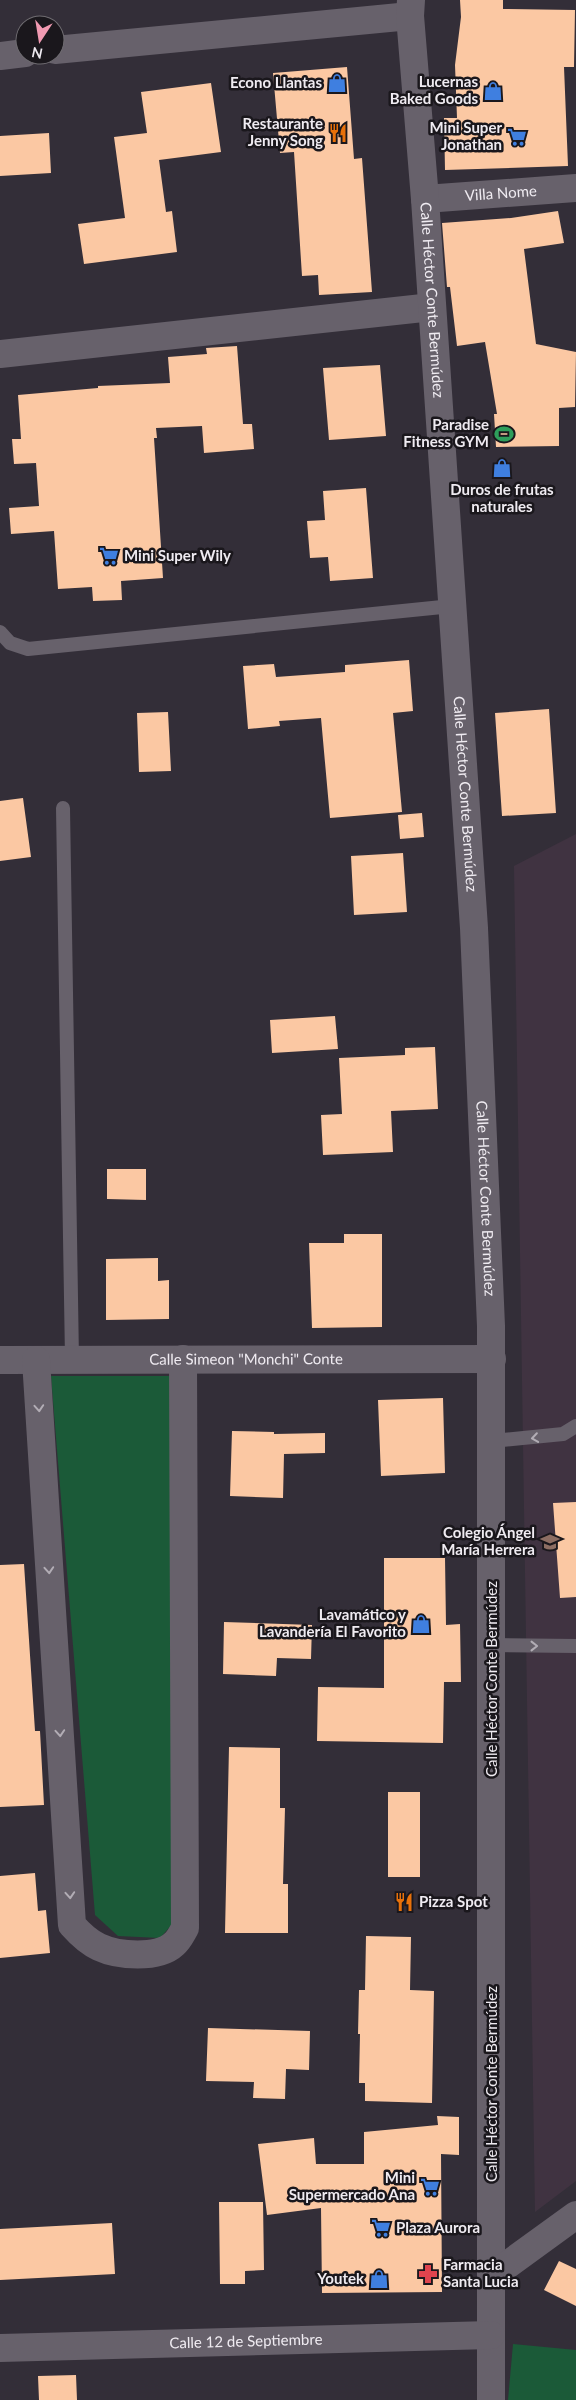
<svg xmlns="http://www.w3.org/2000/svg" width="576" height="2400" viewBox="0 0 576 2400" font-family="Lato,sans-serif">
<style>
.education{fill:#403341}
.green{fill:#1b5a38}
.building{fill:#fbc8a3}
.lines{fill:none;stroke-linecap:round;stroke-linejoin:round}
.service{stroke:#67616b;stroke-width:14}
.minor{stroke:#67616b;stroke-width:28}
.tertiary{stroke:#67616b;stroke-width:28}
.oneway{stroke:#b2adb5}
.labels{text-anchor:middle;stroke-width:5;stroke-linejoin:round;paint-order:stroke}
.poi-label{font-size:15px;font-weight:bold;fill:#efebf1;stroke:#1a171c;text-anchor:end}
.street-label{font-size:15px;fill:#efebf1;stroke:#1a171c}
</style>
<rect width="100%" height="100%" fill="#332e38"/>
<path class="education" d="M 576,834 L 576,2181 L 535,2212 L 514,866 Z"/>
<path class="green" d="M 51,1376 L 174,1376 L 174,1922 L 160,1938 L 118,1936 L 95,1915 Z
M 513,2344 L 576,2350 L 576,2400 L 508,2400 Z"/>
<path class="building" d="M 460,0 L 503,0 L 503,9 L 575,10 L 574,67 L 564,67 L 568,166 L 445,170 L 444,118 L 457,118 L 455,65 L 461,17 Z
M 347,67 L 354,159 L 362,158 L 372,292 L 319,295 L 318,275 L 302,276 L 294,152 L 280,153 L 273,73 Z
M 211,83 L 221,152 L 159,160 L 166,212 L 172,211 L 177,252 L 84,264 L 78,224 L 125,218 L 114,137 L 147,133 L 141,92 Z
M 49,133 L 51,173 L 0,176 L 0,136 Z
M 558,211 L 564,243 L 524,249 L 536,344 L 576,352 L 575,407 L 559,408 L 559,446 L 496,447 L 494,414 L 497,414 L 485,342 L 457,346 L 450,287 L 447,287 L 442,223 L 511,218 Z
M 237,346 L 243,424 L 252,424 L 254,449 L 204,453 L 202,426 L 156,428 L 157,438 L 154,438 L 163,578 L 121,581 L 122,600 L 93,601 L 92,587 L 58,589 L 54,531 L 11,534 L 9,508 L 39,506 L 36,463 L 14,464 L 12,439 L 21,439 L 18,395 L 98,388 L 98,386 L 170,383 L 168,357 L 207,354 L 206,348 Z
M 380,365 L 386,436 L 329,440 L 323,368 Z
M 366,488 L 373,578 L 330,581 L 328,557 L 310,558 L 307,521 L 325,520 L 323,491 Z
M 409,660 L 413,711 L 393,713 L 402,812 L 330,818 L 321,718 L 279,721 L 280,726 L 248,729 L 243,666 L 274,664 L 276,677 L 345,672 L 345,665 Z
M 549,709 L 556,813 L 502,816 L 495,713 Z
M 168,712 L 171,771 L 139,772 L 137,713 Z
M 23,798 L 31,857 L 0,861 L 0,801 Z
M 422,813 L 424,837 L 400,839 L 398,815 Z
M 403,853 L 407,912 L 354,915 L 351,856 Z
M 335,1016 L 338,1049 L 272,1053 L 270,1020 Z
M 435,1047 L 438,1109 L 391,1111 L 393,1152 L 323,1155 L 321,1115 L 342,1114 L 339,1058 L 405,1055 L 405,1048 Z
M 107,1169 L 146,1169 L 146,1200 L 107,1199 Z
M 344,1234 L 382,1234 L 382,1327 L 312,1328 L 309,1243 L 344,1243 Z
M 158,1258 L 158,1281 L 169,1280 L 169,1319 L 106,1320 L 106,1259 Z
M 443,1398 L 445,1473 L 381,1476 L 378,1400 Z
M 232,1431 L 274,1432 L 274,1434 L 325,1433 L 325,1453 L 284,1454 L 283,1498 L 230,1496 Z
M 576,1502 L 576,1597 L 560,1598 L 553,1503 Z
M 384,1558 L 445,1558 L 446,1625 L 460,1624 L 461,1682 L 444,1682 L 443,1743 L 317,1741 L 318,1687 L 384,1688 Z
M 24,1564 L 35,1731 L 40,1731 L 44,1805 L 0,1807 L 0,1565 Z
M 224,1622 L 312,1625 L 311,1659 L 277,1658 L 276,1676 L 223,1674 Z
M 229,1747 L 280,1748 L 280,1808 L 285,1808 L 283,1884 L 288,1884 L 288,1933 L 225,1933 Z
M 388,1792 L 420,1792 L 420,1877 L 388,1877 Z
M 35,1873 L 38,1911 L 46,1910 L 50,1953 L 0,1958 L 0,1876 Z
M 366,1936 L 411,1937 L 410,1990 L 434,1991 L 432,2103 L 365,2101 L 365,2083 L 359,2083 L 360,2034 L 358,2034 L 359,1990 L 365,1990 Z
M 208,2028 L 310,2031 L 309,2070 L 286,2069 L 285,2099 L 253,2098 L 254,2082 L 206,2081 Z
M 437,2116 L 459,2117 L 459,2155 L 441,2154 L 442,2292 L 322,2293 L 321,2208 L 267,2215 L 258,2144 L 314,2138 L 316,2164 L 364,2164 L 364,2132 L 438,2125 Z
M 219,2202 L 263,2202 L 264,2270 L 245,2271 L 245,2284 L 220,2284 Z
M 112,2223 L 115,2274 L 0,2280 L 0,2229 Z
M 559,2261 L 576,2269 L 576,2306 L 544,2290 Z
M 76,2375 L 77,2400 L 39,2400 L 38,2376 Z"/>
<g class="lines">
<path class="service" d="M 0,632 L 10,643 L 28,649 L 452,606
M 63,808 L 72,1359
M 492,1441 L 563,1434 L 576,1426
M 492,1645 L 576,1646"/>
<g class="minor">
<path d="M 55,50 L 410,16"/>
<path d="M 0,56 L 25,53"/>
<path id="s1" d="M 425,199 L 576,188"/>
<path d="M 0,354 L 432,307"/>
<path id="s2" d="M 0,1360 L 492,1359"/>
<path d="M 36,1360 L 72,1925 C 80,1934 88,1942 99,1947 C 118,1956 158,1959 174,1944 C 179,1940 182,1933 185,1928 L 183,1359"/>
</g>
<g class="tertiary">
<path id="s3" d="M 411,0 L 410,16 L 425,199 L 474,928 L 491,1326 L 491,2400"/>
<path d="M 492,2276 L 576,2215"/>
<path id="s4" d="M 0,2348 L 491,2335"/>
</g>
</g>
<defs><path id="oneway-chevron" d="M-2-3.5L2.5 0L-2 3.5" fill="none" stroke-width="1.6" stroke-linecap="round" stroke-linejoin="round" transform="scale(1.25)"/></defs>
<g class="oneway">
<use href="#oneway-chevron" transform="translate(39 1408) rotate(86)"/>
<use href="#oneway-chevron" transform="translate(535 1438) rotate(172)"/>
<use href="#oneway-chevron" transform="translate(49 1570) rotate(86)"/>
<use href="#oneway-chevron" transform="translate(534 1646)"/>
<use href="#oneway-chevron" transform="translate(60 1733) rotate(86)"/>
<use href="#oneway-chevron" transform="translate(70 1895) rotate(86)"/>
</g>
<defs>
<g id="shop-bare" transform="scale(1.5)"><path d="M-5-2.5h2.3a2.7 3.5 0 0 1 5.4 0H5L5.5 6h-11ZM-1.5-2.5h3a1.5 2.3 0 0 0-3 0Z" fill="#3f7fe0" stroke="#1a171c" stroke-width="2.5" paint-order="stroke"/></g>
<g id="restaurant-bare" transform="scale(1.5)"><path d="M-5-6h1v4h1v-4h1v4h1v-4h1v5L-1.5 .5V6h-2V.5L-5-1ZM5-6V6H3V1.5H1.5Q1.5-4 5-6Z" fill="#e8710a" stroke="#1a171c" stroke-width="2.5" paint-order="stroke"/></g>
<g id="supermarket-bare" transform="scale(1.5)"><path d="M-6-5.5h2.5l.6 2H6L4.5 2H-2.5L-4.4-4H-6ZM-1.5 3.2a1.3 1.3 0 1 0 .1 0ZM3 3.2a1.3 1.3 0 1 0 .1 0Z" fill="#3f7fe0" stroke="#1a171c" stroke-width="2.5" paint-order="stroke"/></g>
<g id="stadium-bare" transform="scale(1.5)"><path d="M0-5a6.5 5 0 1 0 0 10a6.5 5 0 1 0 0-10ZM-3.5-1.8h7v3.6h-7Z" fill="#2e9e5b" stroke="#1a171c" stroke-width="2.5" paint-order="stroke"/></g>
<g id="school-bare" transform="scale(1.5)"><path d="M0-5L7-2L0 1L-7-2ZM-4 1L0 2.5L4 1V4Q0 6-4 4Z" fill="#8d6e63" stroke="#1a171c" stroke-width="2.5" paint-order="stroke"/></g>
<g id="pharmacy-bare" transform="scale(1.5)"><path d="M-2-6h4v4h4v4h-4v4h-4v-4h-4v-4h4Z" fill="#e0444e" stroke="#1a171c" stroke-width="2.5" paint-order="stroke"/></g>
</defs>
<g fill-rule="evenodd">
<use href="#shop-bare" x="337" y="83"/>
<use href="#shop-bare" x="493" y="91"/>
<use href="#restaurant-bare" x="338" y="133"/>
<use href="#supermarket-bare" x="517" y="137"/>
<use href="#stadium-bare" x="504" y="434"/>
<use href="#shop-bare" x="502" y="468"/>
<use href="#supermarket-bare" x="109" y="556"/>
<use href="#school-bare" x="550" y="1542"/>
<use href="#shop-bare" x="421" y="1624"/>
<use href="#restaurant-bare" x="404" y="1902"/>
<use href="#supermarket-bare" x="430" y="2187"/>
<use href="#supermarket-bare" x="381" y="2228"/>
<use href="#pharmacy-bare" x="428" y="2274"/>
<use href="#shop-bare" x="379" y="2279"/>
</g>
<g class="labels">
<g class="poi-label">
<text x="478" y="87">Lucernas<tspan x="478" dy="17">Baked Goods</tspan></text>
<text x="322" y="88">Econo Llantas</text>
<text x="323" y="129">Restaurante<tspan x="323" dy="17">Jenny Song</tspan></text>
<text x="502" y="133">Mini Super<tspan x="502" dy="17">Jonathan</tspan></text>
<text x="489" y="430">Paradise<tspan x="489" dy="17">Fitness GYM</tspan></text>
<text x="502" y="495" text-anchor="middle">Duros de frutas<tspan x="502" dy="17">naturales</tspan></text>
<text x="124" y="561" text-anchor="start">Mini Super Wily</text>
<text x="535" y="1538">Colegio Ángel<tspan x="535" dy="17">María Herrera</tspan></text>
<text x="406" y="1620">Lavamático y<tspan x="406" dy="17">Lavandería El Favorito</tspan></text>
<text x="419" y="1907" text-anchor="start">Pizza Spot</text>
<text x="415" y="2183">Mini<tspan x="415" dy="17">Supermercado Ana</tspan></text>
<text x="396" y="2233" text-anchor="start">Plaza Aurora</text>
<text x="443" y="2270" text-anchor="start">Farmacia<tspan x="443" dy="17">Santa Lucia</tspan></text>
<text x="364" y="2284">Youtek</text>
</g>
<g class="street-label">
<text dy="5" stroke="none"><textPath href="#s1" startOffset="76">Villa Nome</textPath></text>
<text dy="5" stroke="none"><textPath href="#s3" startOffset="301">Calle Héctor Conte Bermúdez</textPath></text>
<text dy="5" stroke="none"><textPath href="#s3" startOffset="796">Calle Héctor Conte Bermúdez</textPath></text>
<text dy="5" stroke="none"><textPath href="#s3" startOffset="1201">Calle Héctor Conte Bermúdez</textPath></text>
<text dy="5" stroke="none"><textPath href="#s2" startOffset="246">Calle Simeon "Monchi" Conte</textPath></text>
<text transform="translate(492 1679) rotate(-90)" y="5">Calle Héctor Conte Bermúdez</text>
<text transform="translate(492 2084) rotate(-90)" y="5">Calle Héctor Conte Bermúdez</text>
<text dy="5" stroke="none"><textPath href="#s4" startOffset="246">Calle 12 de Septiembre</textPath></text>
</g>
</g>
<g transform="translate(40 40) rotate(192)"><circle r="24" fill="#1a171c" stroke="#6f6c71"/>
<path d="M0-4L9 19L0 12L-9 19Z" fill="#f19ab2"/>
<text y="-8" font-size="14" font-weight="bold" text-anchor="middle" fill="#efebf1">N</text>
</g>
</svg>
